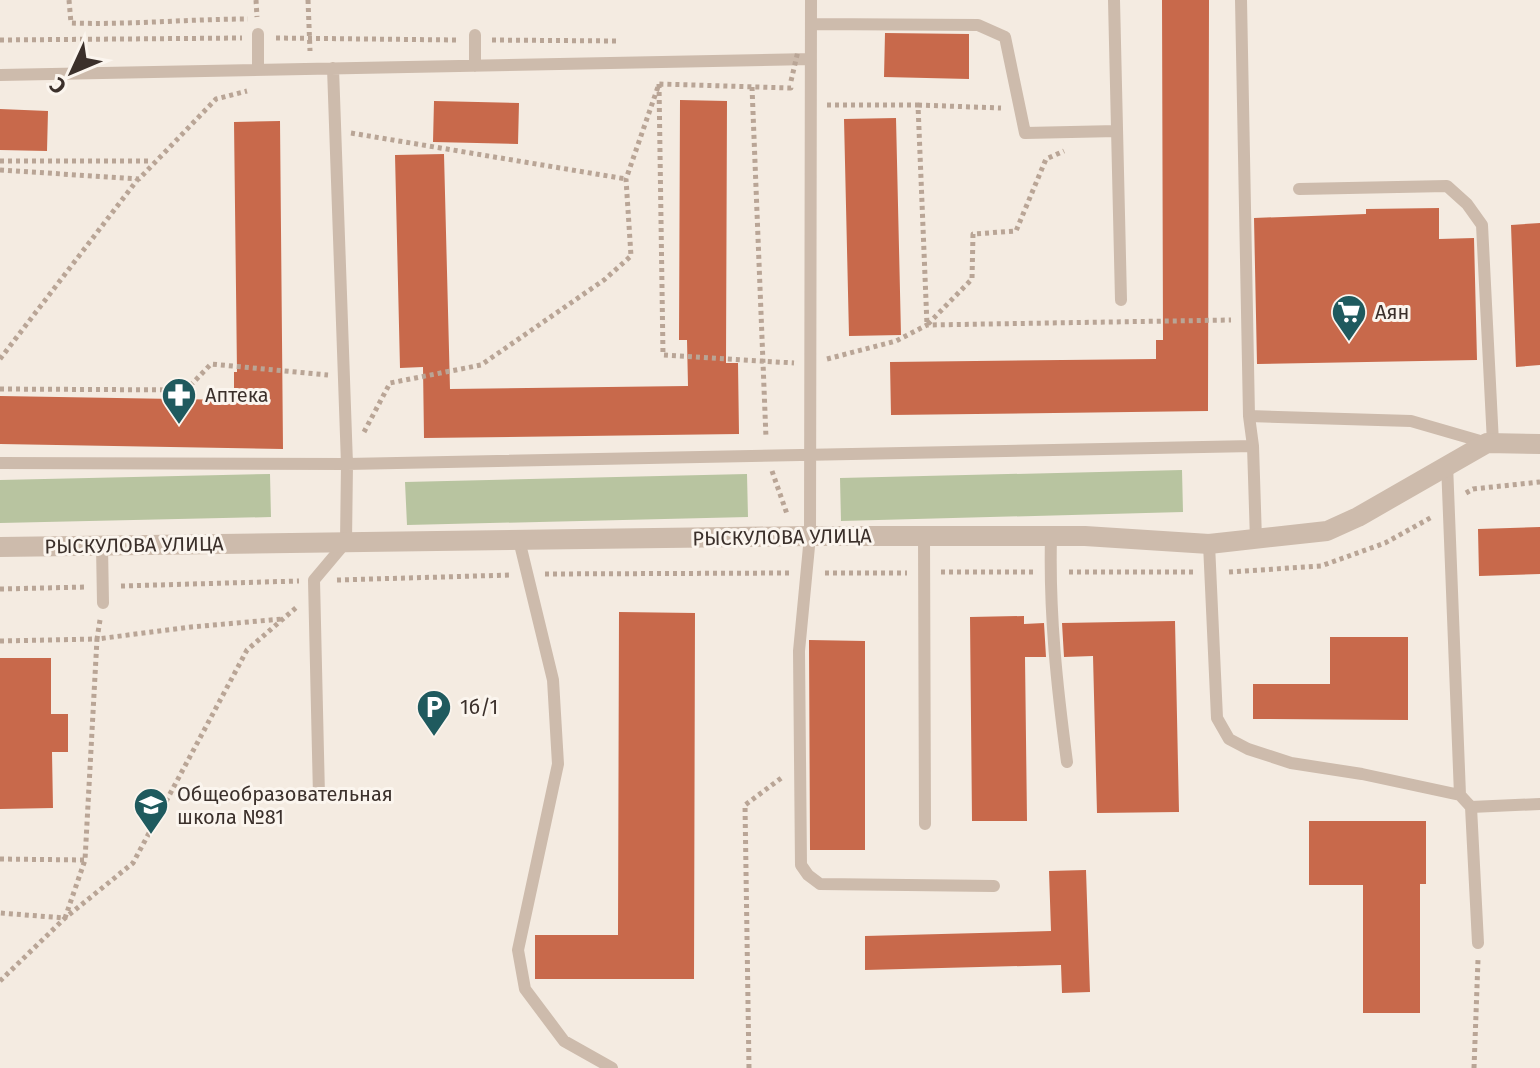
<svg xmlns="http://www.w3.org/2000/svg" width="1540" height="1068" viewBox="0 0 1540 1068" font-family="'Fira Sans',sans-serif">
<style>
.green{fill:#b8c4a0}
.building{fill:#c8694b}
.lines{fill:none;stroke-linecap:round;stroke-linejoin:round}
.path{stroke:#b9a596;stroke-width:5;stroke-dasharray:4 4;stroke-linecap:butt}
.lane{stroke:#cdbbac;stroke-width:12}
.street{stroke:#cdbbac;stroke-width:20}
.path-bridge{stroke:#b9a596;stroke-width:5;stroke-dasharray:4 4;stroke-linecap:butt}
.labels{text-anchor:middle;stroke-width:6;stroke-linejoin:round;paint-order:stroke}
.poi-label{font-size:20px;fill:#3b302b;stroke:#fbf5ee;text-anchor:start}
.street-label{font-size:20px;fill:#3b302b;stroke:#fbf5ee}
</style>
<rect width="100%" height="100%" fill="#f4ebe1"/>
<path class="green" d="M 1182,470 L 1183,512 L 841,521 L 840,478 Z
M 270,474 L 271,517 L 0,523 L 0,480 Z
M 747,474 L 748,517 L 407,525 L 405,482 Z"/>
<path class="building" d="M 1162,0 L 1209,0 L 1208,411 L 891,415 L 890,362 L 1156,359 L 1156,340 L 1163,340 Z
M 885,33 L 969,34 L 969,79 L 884,77 Z
M 680,100 L 727,101 L 726,363 L 738,363 L 739,434 L 424,438 L 423,367 L 400,368 L 395,155 L 444,154 L 450,389 L 688,386 L 687,340 L 679,340 Z
M 434,101 L 519,103 L 518,144 L 433,142 Z
M 0,109 L 48,111 L 47,151 L 0,150 Z
M 896,118 L 901,335 L 849,336 L 844,119 Z
M 280,121 L 283,449 L 0,444 L 0,396 L 234,400 L 234,372 L 237,372 L 234,122 Z
M 1439,208 L 1439,239 L 1474,238 L 1477,360 L 1257,364 L 1254,218 L 1366,214 L 1366,209 Z
M 1540,223 L 1540,365 L 1516,367 L 1511,225 Z
M 1540,527 L 1540,574 L 1479,576 L 1478,529 Z
M 619,612 L 695,613 L 694,979 L 535,979 L 535,935 L 618,935 Z
M 1024,616 L 1024,624 L 1044,623 L 1046,657 L 1025,657 L 1027,821 L 972,821 L 970,617 Z
M 1175,621 L 1179,812 L 1097,813 L 1093,656 L 1064,657 L 1062,623 Z
M 1330,637 L 1408,637 L 1408,720 L 1253,719 L 1253,684 L 1330,684 Z
M 809,640 L 865,641 L 865,850 L 810,850 Z
M 0,658 L 51,658 L 51,714 L 68,714 L 68,752 L 52,752 L 53,808 L 0,809 Z
M 1309,821 L 1426,821 L 1426,884 L 1420,884 L 1420,1013 L 1363,1013 L 1363,885 L 1309,885 Z
M 1086,870 L 1090,992 L 1062,993 L 1061,965 L 865,970 L 865,936 L 1051,931 L 1049,871 Z"/>
<g class="lines">
<path class="path" d="M 69,0 L 71,23 C 130,25 189,19 248,19
M 256,0 L 257,17
M 308,0 L 310,51
M 276,38 L 458,40
M 0,40 L 242,38
M 492,40 L 618,41
M 659,84 L 663,355 L 794,363
M 752,87 L 766,438
M 827,105 L 918,105 L 927,325
M 918,105 L 1001,108
M 351,133 L 626,179
M 0,161 L 148,161
M 0,170 L 139,179 L 216,99 L 247,91
M 928,324 L 972,279 L 973,234 L 1016,231 L 1046,159 L 1064,151
M 0,359 L 138,179
M 827,359 L 896,341 L 927,325 L 1231,320
M 0,389 L 186,390 L 211,364 L 328,375
M 364,432 L 390,383 L 481,365 L 604,280 L 631,256 L 626,179 L 659,84 L 791,88 L 791,86
M 772,471 L 787,514
M 1466,493 L 1473,489 L 1540,482
M 941,572 L 1035,572
M 1069,572 L 1195,572
M 1229,572 L 1321,566 L 1385,543 L 1432,517
M 825,573 L 907,573
M 545,574 L 791,573
M 337,580 L 511,575
M 121,586 L 299,581
M 0,589 L 87,587
M 100,620 L 97,639 L 191,627 L 282,619
M 0,641 L 97,639 L 85,860 L 65,918 L 0,913
M 0,859 L 85,860
M 0,981 L 65,918 L 133,863 L 247,650 L 298,606
M 749,1068 L 745,805 L 784,776
M 1474,1068 L 1478,960"/>
<path class="lane" d="M 811,0 L 810,536 L 799,651 L 801,865 L 808,875 L 820,884 L 994,886
M 1114,0 L 1121,300
M 1241,0 L 1249,416 L 1253,446
M 811,24 L 978,25 L 1005,37 L 1025,133 L 1117,131
M 258,34 L 258,70
M 475,35 L 475,66
M 0,75 L 811,59
M 1299,189 L 1447,186 L 1467,204 L 1482,225 L 1493,443
M 1249,416 L 1411,421 L 1487,443
M 0,463 L 347,464 L 1253,446 L 1256,540
M 1447,464 L 1460,795
M 924,536 L 925,824
M 1051,537 C 1049,613 1057,687 1067,762
M 519,540 L 553,680 L 558,764 L 518,950 L 525,989 L 564,1041 L 612,1068
M 1209,544 L 1217,718 L 1229,739 L 1248,749 L 1291,763 L 1362,774 L 1460,795 L 1471,807 L 1540,804
M 102,546 L 103,603
M 319,796 L 314,580 L 346,542 L 347,464 L 333,68
M 1471,807 L 1478,943"/>
<path class="street" d="M 0,547 L 810,536 L 1085,536 L 1209,544 L 1327,531 L 1358,517 L 1487,443 L 1540,444"/>
<path class="path-bridge" d="M 791,81 L 798,51"/>
</g>
<defs>
<g id="supermarket-pin" transform="scale(1.8)"><path d="M0 17L-7.5 6A9.5 9.5 0 1 1 7.5 6Z" fill="#1f5a5e" stroke="#fbf5ee"/><path d="M-6-5.5h2.5l.6 2H6L4.5 2H-2.5L-4.4-4H-6ZM-1.5 3.2a1.3 1.3 0 1 0 .1 0ZM3 3.2a1.3 1.3 0 1 0 .1 0Z" fill="#fff"/></g>
<g id="pharmacy-pin" transform="scale(1.8)"><path d="M0 17L-7.5 6A9.5 9.5 0 1 1 7.5 6Z" fill="#1f5a5e" stroke="#fbf5ee"/><path d="M-2-6h4v4h4v4h-4v4h-4v-4h-4v-4h4Z" fill="#fff"/></g>
<g id="parking-pin" transform="scale(1.8)"><path d="M0 17L-7.5 6A9.5 9.5 0 1 1 7.5 6Z" fill="#1f5a5e" stroke="#fbf5ee"/><path d="M-3.5-5.5H1a3.5 3.5 0 0 1 0 7H-1V5.5H-3.5ZM-1-3.4V-.6H.8a1.4 1.4 0 0 0 0-2.8Z" fill="#fff"/></g>
<g id="school-pin" transform="scale(1.8)"><path d="M0 17L-7.5 6A9.5 9.5 0 1 1 7.5 6Z" fill="#1f5a5e" stroke="#fbf5ee"/><path d="M0-5L7-2L0 1L-7-2ZM-4 1L0 2.5L4 1V4Q0 6-4 4Z" fill="#fff"/></g>
</defs>
<g fill-rule="evenodd">
<use href="#supermarket-pin" x="1349" y="312"/>
<use href="#pharmacy-pin" x="179" y="395"/>
<use href="#parking-pin" x="434" y="707"/>
<use href="#school-pin" x="151" y="805"/>
</g>
<g class="labels">
<g class="poi-label">
<text x="1375" y="319">Аян</text>
<text x="205" y="402">Аптека</text>
<text x="460" y="714">1б/1</text>
<text x="177" y="801">Общеобразовательная<tspan x="177" dy="23">школа №81</tspan></text>
</g>
<g class="street-label">
<text transform="translate(782 537) rotate(-1)" y="7">РЫСКУЛОВА УЛИЦА</text>
<text transform="translate(134 545) rotate(-1)" y="7">РЫСКУЛОВА УЛИЦА</text>
</g>
</g>
<g transform="translate(72 72) rotate(226)" stroke="#fbf5ee" stroke-width="6" paint-order="stroke">
<path d="M0-6L14 30L0 20L-14 30Z" fill="#3b302b"/>
<text y="-12" font-size="22" font-weight="bold" text-anchor="middle" fill="#3b302b">С</text>
</g>
</svg>
